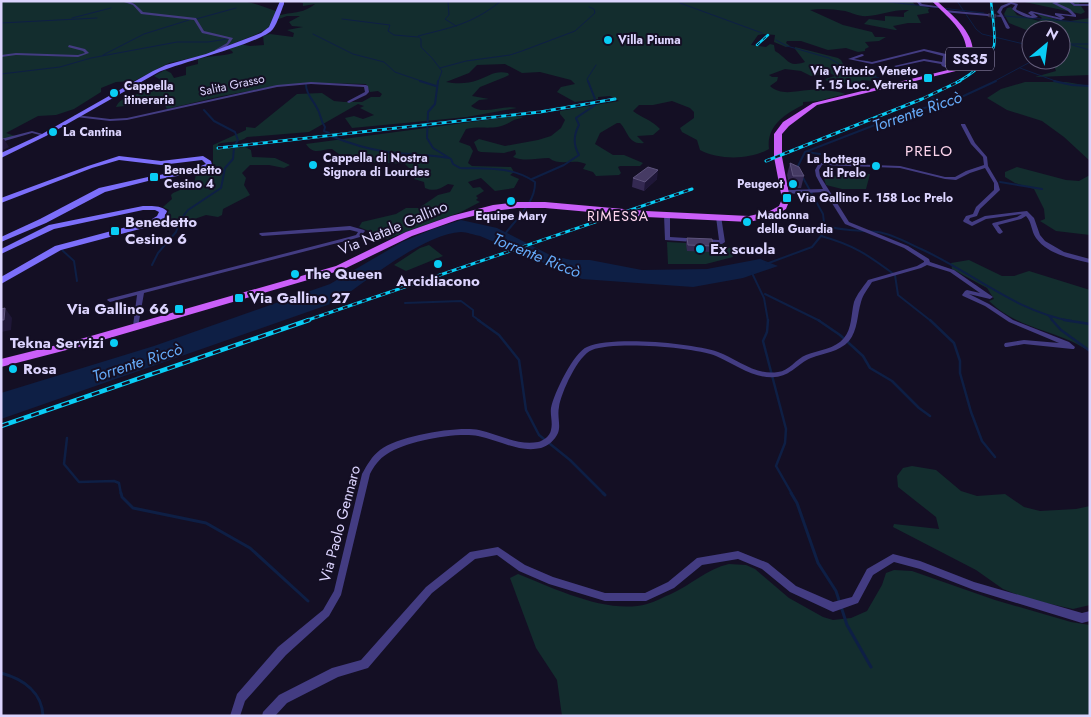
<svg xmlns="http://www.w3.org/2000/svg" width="1091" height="717" viewBox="0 0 1091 717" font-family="Jost,sans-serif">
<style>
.green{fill:#132d2e}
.water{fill:#0e1f45}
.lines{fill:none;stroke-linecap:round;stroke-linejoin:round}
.stream-far3{stroke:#0e1f45;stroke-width:1}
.stream-far2{stroke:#0e1f45;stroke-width:2}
.stream-far1{stroke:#0e1f45;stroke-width:2.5}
.stream{stroke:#0e1f45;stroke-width:3}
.street-tunnel{stroke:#322d45;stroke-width:4;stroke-dasharray:4 2;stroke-linecap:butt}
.street{fill:#433c82;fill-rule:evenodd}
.secondary{fill:#7c6ffa;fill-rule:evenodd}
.primary{fill:#ca5ff9;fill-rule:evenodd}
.rail-far2-casing{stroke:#09cdf5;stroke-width:2.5}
.rail-far1-casing{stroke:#09cdf5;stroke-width:3}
.rail-casing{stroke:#09cdf5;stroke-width:4.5}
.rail-far2{stroke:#140f24;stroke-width:1;stroke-dasharray:4;stroke-linecap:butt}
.rail-far1{stroke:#140f24;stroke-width:2;stroke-dasharray:5;stroke-linecap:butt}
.rail{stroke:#140f24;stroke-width:2.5;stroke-dasharray:8;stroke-linecap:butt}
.wall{fill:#342952}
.shaded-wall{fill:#1f1738}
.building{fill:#463b64;stroke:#5d537c}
.poi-dot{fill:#09cdf5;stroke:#140f24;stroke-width:2}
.labels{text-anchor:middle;stroke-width:4;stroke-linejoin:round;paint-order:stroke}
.far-poi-label{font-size:12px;font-weight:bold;fill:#dcd4fe;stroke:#140f24;text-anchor:start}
.far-street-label{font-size:12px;fill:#dcd4fe;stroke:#140f24}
.shield{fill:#140f24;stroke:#a099bd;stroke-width:1}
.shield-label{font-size:14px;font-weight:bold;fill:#dcd4fe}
.far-neighbourhood-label{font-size:14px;letter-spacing:1px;fill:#fed6ed;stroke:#140f24}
.far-quarter-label{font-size:15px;letter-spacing:1px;fill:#fed6ed;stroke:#140f24}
.poi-label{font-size:15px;font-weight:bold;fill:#dcd4fe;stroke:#140f24;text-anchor:start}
.street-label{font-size:15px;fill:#dcd4fe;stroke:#140f24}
.water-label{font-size:16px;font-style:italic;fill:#66abfa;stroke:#140f24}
</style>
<rect width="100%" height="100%" fill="#140f24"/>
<path class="green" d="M 1,1 L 242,1 C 256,3 263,7 276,11 L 270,27 L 257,34 L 205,55 L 169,63 L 134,81 L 116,82 L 101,88 L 101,92 L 74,109 L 56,115 L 38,116 L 6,133 L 15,136 L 1,141 Z
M 296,1 L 912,1 L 915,5 L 930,8 L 928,10 L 929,13 L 917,15 L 921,23 L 908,23 L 893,26 L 897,30 L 895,30 L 864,24 L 869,19 L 885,21 L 885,16 L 904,17 L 904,13 L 909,10 C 894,9 881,15 868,16 C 859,17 853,13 845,11 C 833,9 821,8 810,10 L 843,25 L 872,32 L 875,37 L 886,37 L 879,41 L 865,42 L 869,47 L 865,49 L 865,51 L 858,52 L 846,48 L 828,50 L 801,41 L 787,41 L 786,43 L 790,46 L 786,47 L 774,42 L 775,35 L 764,34 L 758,35 L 751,45 L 766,47 L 770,44 L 774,45 L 775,51 C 789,59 787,68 805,62 L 795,49 L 795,47 L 838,58 L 841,60 L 844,66 L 855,69 L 853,72 L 855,73 L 874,74 L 877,76 L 872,81 L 862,80 L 856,84 L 827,81 L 825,79 L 835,76 L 830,73 L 811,76 L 801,71 L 785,69 L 769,75 L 772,77 L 778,77 L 777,81 L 770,86 C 781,96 795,91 809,90 C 816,89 839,91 845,94 L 818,101 L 803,102 L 803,105 C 785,114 766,126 769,149 C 751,160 718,160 700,150 L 697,140 L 682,132 L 680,128 L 694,118 L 694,112 L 690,108 L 672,101 L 653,105 L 639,105 L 633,111 C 642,118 652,120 660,129 L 653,135 L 637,136 L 644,143 C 628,145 628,131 620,123 L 617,123 L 600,133 L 595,144 L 613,155 L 624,155 L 643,163 L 640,166 L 620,166 L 618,167 L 621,173 L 619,175 L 596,176 L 593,172 L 583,169 L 586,164 C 573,158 561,167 549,158 C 537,158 525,162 513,157 L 516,154 L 515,150 L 504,153 L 481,152 L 478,151 L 474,142 L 479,139 L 505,146 L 538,140 L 551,136 L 561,128 L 565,120 L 560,114 L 560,111 L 619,101 L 610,96 L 598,97 L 598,99 L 575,102 L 557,92 L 561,87 L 575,84 L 571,80 L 540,72 L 522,73 L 505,64 L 477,65 L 469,73 L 446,82 C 456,84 468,84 478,80 C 489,76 495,70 508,73 L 509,75 L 505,77 L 480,87 L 472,96 L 489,99 L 479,100 L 471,106 C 484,116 503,104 517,108 L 467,117 L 352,128 L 345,118 L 354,116 L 363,119 L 374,115 L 360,108 L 364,106 L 358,104 L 309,132 L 247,137 C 240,143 227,141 218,144 L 218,149 L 245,147 L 251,150 L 252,157 L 275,158 L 290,165 L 284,168 L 269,165 L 250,165 L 242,173 L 246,178 L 244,185 L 250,195 L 223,209 L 222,215 L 218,217 L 206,215 L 180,224 L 156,224 L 167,216 L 169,210 L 163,207 L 172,199 L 171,195 L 173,193 L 194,184 L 196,174 L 213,164 L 213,145 L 246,130 L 246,127 L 255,128 L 297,94 L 322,93 L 334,101 L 344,102 L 362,102 L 371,97 L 380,97 L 382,94 L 378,91 L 370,92 L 366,84 L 314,83 L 276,86 L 222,96 L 167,109 L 163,101 L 169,95 L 143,104 L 116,107 C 121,95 137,96 148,90 C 153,88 157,83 161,80 L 154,76 L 165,70 L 171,73 L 174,78 L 186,75 L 186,67 L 198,64 L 198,59 C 211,55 221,57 233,53 L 232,51 L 228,49 L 239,44 L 250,46 L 264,45 L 263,36 L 270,34 L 293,37 L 294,33 L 287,30 L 303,27 L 292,26 L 289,22 L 300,16 L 287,16 L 276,20 L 277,16 C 293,11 301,15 315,4 L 303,6 L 303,3 Z
M 1020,1 L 1090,1 L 1090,3 L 1079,3 L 1085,12 L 1081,14 Z
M 1011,7 L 1017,15 L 1039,21 L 1042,18 L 1036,13 L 1058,20 L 1070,21 L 1090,18 L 1090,75 L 1035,77 L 1056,71 L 1052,60 L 1061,60 L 1061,30 L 1031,30 L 1031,32 L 1009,23 L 1004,14 L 1007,8 Z
M 1025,82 L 1066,82 L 1090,86 L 1090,161 L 1064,137 L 1042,121 L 1007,110 L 987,98 L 1001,89 Z
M 516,116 L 523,117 C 520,119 515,119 512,121 C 496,132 483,125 466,129 L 459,142 L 470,146 L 473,151 L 468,163 L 472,166 L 511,167 L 514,172 L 510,175 L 519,179 L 514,188 L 495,191 L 481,178 L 468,182 L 473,188 L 480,187 L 484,191 L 476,196 L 478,198 L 476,200 L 480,202 L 461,212 L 387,239 L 381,232 L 374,233 L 359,227 L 362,222 L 396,214 L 406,208 L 419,208 L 438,195 L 450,192 L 454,185 L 448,184 C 440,189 434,192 425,188 L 424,182 L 414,179 L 418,175 L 417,169 L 409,168 L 405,164 L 368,162 L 343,157 L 332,149 C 321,149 314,156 306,144 Z
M 1017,167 L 1066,180 L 1079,181 L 1090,175 L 1090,235 L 1056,231 L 1040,221 L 1045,219 L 1044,209 L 1034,189 L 1015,183 L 1005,177 L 1005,172 Z
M 840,173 L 870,174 L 866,189 L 842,189 L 826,185 L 823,175 L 840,176 Z
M 667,242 L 727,245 L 727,247 L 731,248 L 733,257 L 706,264 L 668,264 Z
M 429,245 L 443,256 L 406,271 L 394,265 L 420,248 Z
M 969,260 L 1002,276 L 1014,276 L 1029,271 L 1090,290 L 1090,351 C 1083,348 1079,345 1073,342 C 1044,329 1012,324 989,301 L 994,299 L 987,288 L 952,269 L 951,263 Z
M 912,466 L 936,470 L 961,491 L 977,496 L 1005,494 L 1024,507 L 1040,511 L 1076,509 L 1090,506 L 1090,605 L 1073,609 L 1028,599 L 1003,589 L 976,570 L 893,527 L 894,524 L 939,529 L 936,517 L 898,487 L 897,476 L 903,468 Z
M 729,564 L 746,565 L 755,569 L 789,598 L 823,617 L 833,620 L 851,618 L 867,611 L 882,585 L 886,573 L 894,570 L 912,571 L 995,600 L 1071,622 L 1090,625 L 1090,716 L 562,716 L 557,680 L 536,648 L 510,578 L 518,574 C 553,588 608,615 647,604 C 655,602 663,597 671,594 C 691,585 707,569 729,564 Z"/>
<path class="water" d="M 461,220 L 497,228 L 550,255 L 571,260 L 590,260 L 642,270 L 707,269 L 760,259 L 778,266 L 743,278 L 693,287 L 582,279 L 480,236 C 474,235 467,232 461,232 C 424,234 366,281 336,302 L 1,419 L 1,393 L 154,346 L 330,284 L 402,242 L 433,229 Z"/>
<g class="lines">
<path class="stream-far3" d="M 448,1 L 449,15 L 445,19 L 456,26
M 881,1 L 984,13
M 957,1 L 976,29 L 982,34 L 1028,45 L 1031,48
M 680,3 L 762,33
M 1004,16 L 1090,23
M 72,18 L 111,8
M 196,19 L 236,8
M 342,19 L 390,25 L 388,31 L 394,35 L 418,37
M 1,23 L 97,18
M 313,34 L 353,54 L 384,62 L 395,72 L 424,82
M 776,40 L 787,46 L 829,58 L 852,72 L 879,78
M 1061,44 L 1090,44
M 1072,45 L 1090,50
M 103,55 L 144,34 L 189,20
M 440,68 L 466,61 L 510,55 L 522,51 L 575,31 L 595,13 L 594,9 L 589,7
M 1020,68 L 1058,82
M 1,74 L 60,67 L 91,58 L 177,42 L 208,42 L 227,39
M 438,82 L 442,71 L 432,58 L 421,47 L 421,39 L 418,36 C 453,27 472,24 501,1
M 588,82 L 587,79 L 596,65
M 993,82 L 1034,60"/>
<path class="stream-far2" d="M 420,81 L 436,86
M 438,81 L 435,104 L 428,112 L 427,138 L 433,148 L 451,159 L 453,164 L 460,168 C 486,169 513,166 535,182 C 536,202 516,219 505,234
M 588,81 L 595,99
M 1054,81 L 1072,85 L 1090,86
M 306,85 C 306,94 313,100 317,108 C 321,114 320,120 325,127 L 324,131 L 329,133
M 932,98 L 943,103
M 204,110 L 214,121 L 235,132 L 238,140 L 236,143
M 331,136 C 348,143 368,149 387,152 C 408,155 428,154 449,158
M 807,152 L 820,154
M 799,169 L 798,166 L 805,152 L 906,113 L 957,99 L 996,81
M 532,179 L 564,165 L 579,155 C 573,145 573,136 579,125 L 576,118 L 595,105
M 1000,182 L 1042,189
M 825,226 C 844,231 859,230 878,232 C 892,234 908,243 921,249 C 972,272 1016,312 1072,321
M 821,236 C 854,245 868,255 895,275 L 898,295 L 931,321
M 62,250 L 74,261 L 77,281
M 766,264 L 812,247 L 825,231 L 823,214 L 802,176
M 152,265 L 158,253 L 176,232 L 181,219 L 188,210 L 221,188 L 225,168 L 233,159 L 234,147
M 752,273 L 764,298 L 768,321
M 765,294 L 820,321
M 405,303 L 461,301 L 473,310 L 473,316 L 480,321
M 1049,316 L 1053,321"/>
<path class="stream-far1" d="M 478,320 L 499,335 L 519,360 L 526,410 L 539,435 L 570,460 L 604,494
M 768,320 L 767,332 L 763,341 L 786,429 L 785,443 L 776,466 L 792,494
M 818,320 L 840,335 L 863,356 L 870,368 L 892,381 L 919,408 L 930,416
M 930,320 L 954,343 L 960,361 L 960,373 L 971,412 L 982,441 L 995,457
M 1052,320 L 1061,330 L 1090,351
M 1064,320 L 1090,324
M 67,438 L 64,464 L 79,482 L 114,481 L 119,483 L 121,494"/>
<path class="stream" d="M 121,493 L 122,497 L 133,508 L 206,523 L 250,548 L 308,601
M 603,493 L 605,495
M 791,493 L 797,503 L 818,563 L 836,591 L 847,625 L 871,667
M 1,673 C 23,679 42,692 43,716"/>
<path class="street-tunnel" d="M 988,15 L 996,16"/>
<path class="street" d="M 121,1 C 133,1 135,4 143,12 L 196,18 L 204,31 L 233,38 C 229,45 223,51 215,52 L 215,50 L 227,43 L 229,39 L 202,33 L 194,20 L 141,14 L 133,5 Z
M 916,1 L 919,1 L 922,4 L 942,7 L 940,8 L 920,6 Z
M 1058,1 L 1064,1 L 1057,3 L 1070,9 L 1076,15 L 1076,17 L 1061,15 L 1065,18 L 1061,20 L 1033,13 L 1038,17 C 1029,20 1019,15 1012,9 L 1015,5 L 1011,4 L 1003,8 L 1001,12 L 1010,28 L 1008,29 L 1006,28 L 1001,17 L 994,16 L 1000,15 L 997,12 L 1001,6 L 1011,2 L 1018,4 L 1016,9 L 1017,10 L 1031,16 L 1032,16 L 1028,13 L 1031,11 L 1061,18 L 1055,15 L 1055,13 L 1072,15 L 1068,11 L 1052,3 Z
M 1068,1 L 1071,1 L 1075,4 L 1090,4 L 1090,6 L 1074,6 Z
M 944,10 L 988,14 L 990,15 L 988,16 L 943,12 Z
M 69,45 L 85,49 L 89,53 L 78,57 L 16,55 L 1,57 L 1,55 L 16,53 L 78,55 L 85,53 L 83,51 L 68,47 Z
M 924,49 L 946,54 L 945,65 L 956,70 L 953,71 L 942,66 L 941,64 L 924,61 L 896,67 L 894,66 L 924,59 L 942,62 L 943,56 L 924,51 L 872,64 L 848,59 L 862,54 L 864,55 L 863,56 L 854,59 L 872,62 Z
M 311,82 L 366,85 L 368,86 L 369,92 L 366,95 L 349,103 L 347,102 L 348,101 L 365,92 L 364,87 L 311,84 L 277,87 L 127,120 L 110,121 L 76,117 L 74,116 L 76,115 L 110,119 L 127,118 L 277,85 Z
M 961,124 L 965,124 L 975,143 L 987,157 L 988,166 L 998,183 L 1000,190 L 980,209 L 977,216 L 970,218 L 969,220 L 972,222 L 985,216 L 1027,211 L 1034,218 L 1040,235 L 1045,241 L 1064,252 L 1090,259 L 1090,263 C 1072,259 1047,254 1036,238 C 1031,231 1032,222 1026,216 L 1021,219 L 998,225 L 1003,232 L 1000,234 L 998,233 L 992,224 L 993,223 L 1017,217 L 1022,214 L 986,219 L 972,226 L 964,222 L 963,221 L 966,216 L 973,214 L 976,207 L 994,190 L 994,183 L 985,168 L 970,173 L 956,180 L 945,179 L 900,168 L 822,165 L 819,170 L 820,176 L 849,222 L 908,246 L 929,259 L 930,262 L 954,270 L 993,297 L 990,299 L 969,294 L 989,304 L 1013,320 L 1069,342 L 1075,347 L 1074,349 L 1072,349 L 1024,344 L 1007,347 L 1005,347 L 1004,345 L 1005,343 L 1024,340 L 1059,343 L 1009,322 L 985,306 L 963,296 L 962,295 L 965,291 L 967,290 L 980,293 L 950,272 L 927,265 L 921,268 L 872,282 C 868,289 863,294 861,302 C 857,315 858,330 849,341 C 839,352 824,353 811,358 C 798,363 791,376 775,377 C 753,379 735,364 716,356 C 693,347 614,341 592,350 C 578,355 561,393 559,407 C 557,416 561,426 558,433 C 555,440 548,446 541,448 C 519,453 499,440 478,436 C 456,432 406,441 387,454 C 379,459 374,466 370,474 L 341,595 L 329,616 L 286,655 L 245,701 L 240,716 L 230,716 L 237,694 L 278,647 L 323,610 L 334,591 L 362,474 C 367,465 372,456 380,450 C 399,436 456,426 479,430 C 498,434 518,446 538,442 C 543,441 550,436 551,430 C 553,423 550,415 551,408 C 554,393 574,352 587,347 C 612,336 691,343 718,352 C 737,359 756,376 778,372 C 789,371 796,359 806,355 C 819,350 835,349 844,338 C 852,329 851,314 854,302 C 857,294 863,287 868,280 L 917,266 L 924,262 L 924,261 L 904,248 L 845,224 L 825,192 L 785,194 L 782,192 L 785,190 L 823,189 L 816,176 L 815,170 L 819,163 L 821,163 L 900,166 L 945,177 L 955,177 L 966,171 L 984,165 L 983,157 L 971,144 L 961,125 Z
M 32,131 L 46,135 L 44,136 L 32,133 L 1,142 L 1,139 Z
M 667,213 L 670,215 L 670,237 L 719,240 L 716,217 L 719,215 L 721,216 L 725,242 L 722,244 L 665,240 L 664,215 Z
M 350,226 L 364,230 L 365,231 L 360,237 L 353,239 L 144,293 L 138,327 L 134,327 L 133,326 L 137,295 L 110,302 L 107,300 L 108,299 L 349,237 L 356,235 L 358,232 L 350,230 L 262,236 L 259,234 L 260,233 Z
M 498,547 L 525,565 L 553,577 L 605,593 L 645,593 L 668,582 L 697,558 L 738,551 L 768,563 L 796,586 L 833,602 L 852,597 L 867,569 L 893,554 L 920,561 L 974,582 L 1082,613 L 1090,611 L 1090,621 L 1082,623 L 974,590 L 920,569 L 894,562 L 873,575 L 858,603 L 833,612 L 790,592 L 762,569 L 738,559 L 702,565 L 674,588 L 646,601 L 605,601 L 549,584 L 519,571 L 497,555 L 475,559 L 432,593 L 368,668 L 338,677 L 287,703 L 275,716 L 262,716 L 263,712 L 279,695 L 332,668 L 361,660 L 426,587 L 470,552 Z"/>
<path class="secondary" d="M 280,1 L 284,1 L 284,4 C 281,11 278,22 273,29 C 263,43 178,63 157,73 L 46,136 L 1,158 L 1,153 L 42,134 L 153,71 L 166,65 L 206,54 L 261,33 L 269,27 Z
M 119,156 L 161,161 L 203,156 L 211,161 L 212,165 L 195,173 L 148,181 L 105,192 L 46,223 L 1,242 L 1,237 L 40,219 L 99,188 L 148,177 L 193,169 L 206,164 L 202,160 L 161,165 L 119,160 L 92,168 L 1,203 L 1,198 L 88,166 Z
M 143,206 C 152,206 160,205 167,211 L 164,219 L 155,225 L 61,250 L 1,284 L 1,277 L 55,246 L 149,221 L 157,216 L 159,212 L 155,210 L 143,210 L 54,229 L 1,254 L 1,249 L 49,225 Z"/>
<path class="primary" d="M 932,1 L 937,1 C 955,18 982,38 970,65 L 960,70 L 817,105 L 789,126 L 782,134 L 782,157 L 790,199 L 786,209 L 774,216 L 749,222 L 646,217 L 545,208 L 517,208 L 493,211 L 457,220 L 412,236 L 342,270 L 82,346 L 1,367 L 1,359 L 77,340 L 336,266 L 406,232 L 451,216 L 493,205 L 517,202 L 545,202 L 646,211 L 749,216 L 768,212 L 779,206 L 782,199 L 774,157 L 774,134 L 783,122 L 813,103 L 956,68 L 965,63 C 973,35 949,19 932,1 Z"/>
<g class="rail-far2-casing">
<path id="rail-far2" d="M 757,45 L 768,35
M 957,82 C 971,75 989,61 994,46 C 996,35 992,12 991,1"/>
</g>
<g class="rail-far1-casing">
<path id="rail-far1" d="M 218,148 L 540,112 L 615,99
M 766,161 L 922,99 L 960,81
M 305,321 L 692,189"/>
</g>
<g class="rail-casing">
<path id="rail" d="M 1,426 L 309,320"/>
</g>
<use href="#rail-far2" class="rail-far2"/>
<use href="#rail-far1" class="rail-far1"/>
<use href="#rail" class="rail"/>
</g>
<path class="wall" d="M 790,163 L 804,176 L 801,188 L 790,188 L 787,175 Z
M 633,178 L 657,179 L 644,191 L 632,187 Z
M 687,238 L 713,246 L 712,252 L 687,251 L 686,244 Z"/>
<path class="shaded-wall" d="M 4,139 L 9,147 L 1,151 L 1,140 Z
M 658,170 L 657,179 L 644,191 L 645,182 Z
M 5,308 L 12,318 L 11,330 L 1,332 L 1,320 Z"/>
<path class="building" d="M 790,163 L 799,167 L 804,176 L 793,176 Z
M 648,167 L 658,170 L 645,182 L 633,178 Z
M 687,238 L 712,239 L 713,246 L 688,245 Z
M 5,308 L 4,320 L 1,320 L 1,309 Z"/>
<g class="poi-dot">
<circle cx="608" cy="40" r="5"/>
<rect x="923" y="73" width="10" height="10" rx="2.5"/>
<circle cx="114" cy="93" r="5"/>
<circle cx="53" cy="132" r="5"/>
<circle cx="313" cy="165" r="5"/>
<circle cx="876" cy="166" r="5"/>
<rect x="149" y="172" width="10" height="10" rx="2.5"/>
<circle cx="793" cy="184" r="5"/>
<rect x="782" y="193" width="10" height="10" rx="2.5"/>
<circle cx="511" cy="201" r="5"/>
<circle cx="747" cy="222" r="5"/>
<rect x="110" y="226" width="10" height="10" rx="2.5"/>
<circle cx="700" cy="249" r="5"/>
<circle cx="438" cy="264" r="5"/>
<circle cx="295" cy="274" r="5"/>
<rect x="234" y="293" width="10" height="10" rx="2.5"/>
<rect x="174" y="304" width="10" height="10" rx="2.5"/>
<circle cx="114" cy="343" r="5"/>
<circle cx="13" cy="369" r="5"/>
</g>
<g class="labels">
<g class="far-poi-label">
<text x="618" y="44">Villa Piuma</text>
<text x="918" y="75" text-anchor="end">Via Vittorio Veneto<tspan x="918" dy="14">F. 15 Loc. Vetreria</tspan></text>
<text x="124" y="90">Cappella<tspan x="124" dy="14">itineraria</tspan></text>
<text x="63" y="136">La Cantina</text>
<text x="323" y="162">Cappella di Nostra<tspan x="323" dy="14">Signora di Lourdes</tspan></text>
<text x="866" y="163" text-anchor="end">La bottega<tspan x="866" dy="14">di Prelo</tspan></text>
<text x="164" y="174">Benedetto<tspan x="164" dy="14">Cesino 4</tspan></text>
<text x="783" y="188" text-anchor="end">Peugeot</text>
<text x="797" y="202">Via Gallino F. 158 Loc Prelo</text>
<text x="757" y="219">Madonna<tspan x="757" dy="14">della Guardia</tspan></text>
<text x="511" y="220" text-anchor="middle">Equipe Mary</text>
</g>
<g class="far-street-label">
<text transform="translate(232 85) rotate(-12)" y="4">Salita Grasso</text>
</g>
<rect class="shield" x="946" y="47.5" width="48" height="23" rx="4"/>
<g class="shield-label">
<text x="970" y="64">SS35</text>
</g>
<g class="far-neighbourhood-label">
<text x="618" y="221">RIMESSA</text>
</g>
<g class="far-quarter-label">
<text x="929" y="156">PRELO</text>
</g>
<g class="poi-label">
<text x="125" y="227">Benedetto<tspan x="125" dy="17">Cesino 6</tspan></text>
<text x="710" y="254">Ex scuola</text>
<text x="305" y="279">The Queen</text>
<text x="438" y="286" text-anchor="middle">Arcidiacono</text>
<text x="249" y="303">Via Gallino 27</text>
<text x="169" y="314" text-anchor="end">Via Gallino 66</text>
<text x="104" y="348" text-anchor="end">Tekna Servizi</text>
<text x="23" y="374">Rosa</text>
</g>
<g class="street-label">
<text transform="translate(393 228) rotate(-23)" y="5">Via Natale Gallino</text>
<text transform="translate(340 524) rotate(-75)" y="5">Via Paolo Gennaro</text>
</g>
<g class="water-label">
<text transform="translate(917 111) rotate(-19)" y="6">Torrente Riccò</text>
<text transform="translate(537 255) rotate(22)" y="6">Torrente Riccò</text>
<text transform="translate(137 362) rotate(-18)" y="6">Torrente Riccò</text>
</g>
</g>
<rect width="1091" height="717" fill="none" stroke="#dcd4fe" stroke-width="5"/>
<g transform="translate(1046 45) rotate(29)"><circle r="24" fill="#140f24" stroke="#645e7b"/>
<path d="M0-4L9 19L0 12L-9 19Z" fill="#09cdf5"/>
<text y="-8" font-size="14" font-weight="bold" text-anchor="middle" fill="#dcd4fe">N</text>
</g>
</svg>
